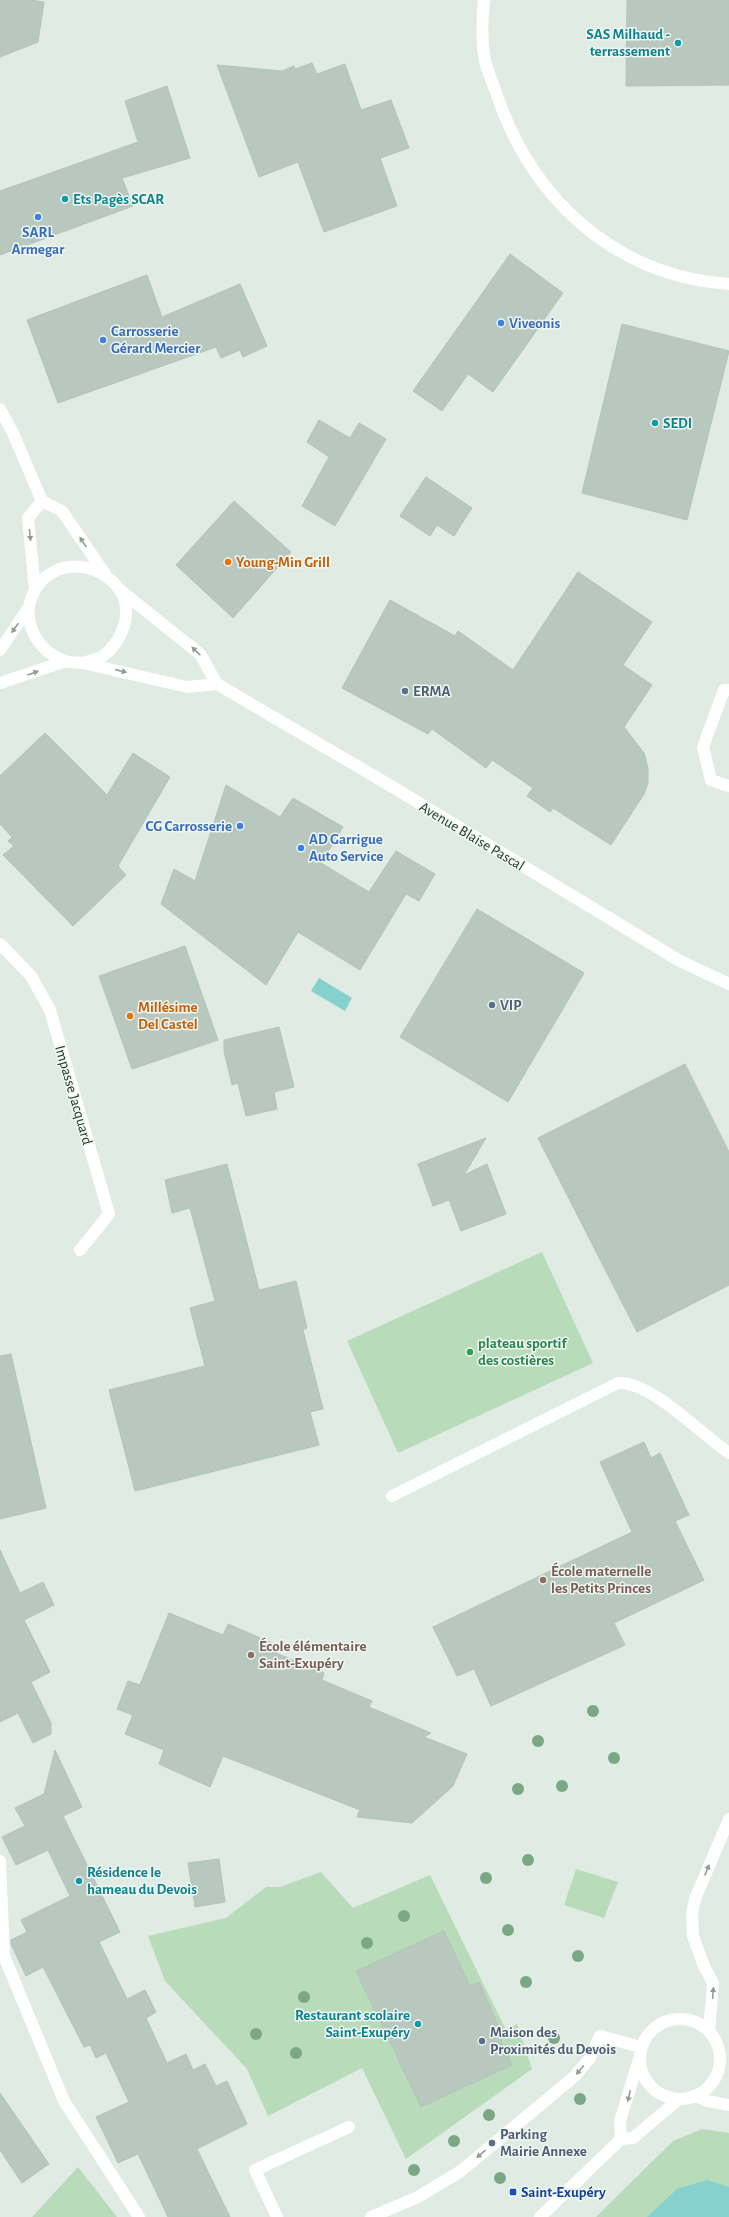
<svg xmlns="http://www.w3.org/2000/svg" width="729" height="2217" viewBox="0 0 729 2217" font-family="'Alegreya Sans',sans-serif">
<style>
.green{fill:#b8dcba}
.water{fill:#86d1cd}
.building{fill:#b8c8be;stroke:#b2c4b9}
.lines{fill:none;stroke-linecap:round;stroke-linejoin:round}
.minor{stroke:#fff;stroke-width:12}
.tree{fill:#7ba884}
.oneway{fill:#909d96}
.culture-dot{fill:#0f9aa8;stroke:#f0f7f2;stroke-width:1.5}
.shop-dot{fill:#3f7fe0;stroke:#f0f7f2;stroke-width:1.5}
.food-dot{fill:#e8710a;stroke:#f0f7f2;stroke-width:1.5}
.service-dot{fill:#5c6f8a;stroke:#f0f7f2;stroke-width:1.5}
.leisure-dot{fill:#2e9e5b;stroke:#f0f7f2;stroke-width:1.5}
.education-dot{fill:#8d6e63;stroke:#f0f7f2;stroke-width:1.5}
.transit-dot{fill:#1a4fb4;stroke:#f0f7f2;stroke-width:1.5}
.labels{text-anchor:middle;stroke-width:3;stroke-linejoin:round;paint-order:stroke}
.culture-label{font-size:15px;font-weight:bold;fill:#0d838f;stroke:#f0f7f2;text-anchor:start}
.shop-label{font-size:15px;font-weight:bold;fill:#366cbe;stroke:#f0f7f2;text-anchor:start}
.food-label{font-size:15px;font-weight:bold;fill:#c56008;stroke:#f0f7f2;text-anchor:start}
.service-label{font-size:15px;font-weight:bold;fill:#4e5e75;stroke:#f0f7f2;text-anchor:start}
.street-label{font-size:15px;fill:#203b2e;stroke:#f0f7f2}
.leisure-label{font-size:15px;font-weight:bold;fill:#27864d;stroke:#f0f7f2;text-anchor:start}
.education-label{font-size:15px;font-weight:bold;fill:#785e54;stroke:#f0f7f2;text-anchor:start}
.transit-label{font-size:15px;font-weight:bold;fill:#164399;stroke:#f0f7f2;text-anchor:start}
</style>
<rect width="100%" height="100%" fill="#dfebe3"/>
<path class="green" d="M 542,1252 L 593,1363 L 398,1453 L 347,1341 Z
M 576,1869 L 618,1882 L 604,1918 L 564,1905 Z
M 321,1872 L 353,1908 L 430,1875 L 506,2030 L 517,2024 L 532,2069 L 406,2159 L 362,2068 L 268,2116 L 247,2069 L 165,1981 L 148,1936 L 226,1918 L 266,1887 L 280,1887 Z
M 702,2129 L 729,2133 L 729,2217 L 596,2217 L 673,2141 Z
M 78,2167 L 117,2217 L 32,2217 Z"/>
<path class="water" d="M 319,978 L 352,998 L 345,1011 L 311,991 Z
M 707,2180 L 729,2187 L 729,2217 L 647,2217 L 677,2189 Z"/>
<path class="building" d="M 0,0 L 30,0 L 44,2 L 38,42 L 0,57 Z
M 627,0 L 729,0 L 729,85 L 626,86 Z
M 312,63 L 317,74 L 345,64 L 361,110 L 391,100 L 409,148 L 380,158 L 397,206 L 324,232 L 298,162 L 259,177 L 217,65 L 282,71 L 294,66 L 295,69 Z
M 167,86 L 190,158 L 122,178 L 133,206 L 0,255 L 0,191 L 138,142 L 125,101 Z
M 510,254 L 563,293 L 493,392 L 468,374 L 442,411 L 413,391 Z
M 147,275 L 162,317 L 240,284 L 267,346 L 243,357 L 240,350 L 221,358 L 216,347 L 58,403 L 27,320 Z
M 622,324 L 729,351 L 687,520 L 582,493 Z
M 319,420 L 350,438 L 359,423 L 386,439 L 335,526 L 302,506 L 329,457 L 307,442 Z
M 426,477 L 472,508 L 454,536 L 437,525 L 430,536 L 400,516 Z
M 234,501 L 291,552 L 233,618 L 176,565 Z
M 578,572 L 652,622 L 623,665 L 652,685 L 624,727 L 644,753 L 648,768 L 648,783 L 644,794 L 611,845 L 553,808 L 550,812 L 527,796 L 533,788 L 492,760 L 486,768 L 432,729 L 428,734 L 342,688 L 390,600 L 455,636 L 458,631 L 513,670 Z
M 45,733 L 107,795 L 133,753 L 170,777 L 118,866 L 126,875 L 73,926 L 3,855 L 14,846 L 8,841 L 12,837 L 0,824 L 0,776 Z
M 226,785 L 280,817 L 293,798 L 343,827 L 321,863 L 369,892 L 396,851 L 435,874 L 419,901 L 406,894 L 360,970 L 298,932 L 266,985 L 161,904 L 174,869 L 195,881 Z
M 477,909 L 584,973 L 508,1102 L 400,1037 Z
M 185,946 L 218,1040 L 132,1069 L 99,976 Z
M 279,1027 L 294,1087 L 274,1092 L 277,1109 L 246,1116 L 238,1083 L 232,1085 L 224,1051 L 224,1040 Z
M 685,1064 L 729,1152 L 729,1285 L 637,1332 L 538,1138 Z
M 486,1138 L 464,1175 L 487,1164 L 506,1214 L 461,1231 L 449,1200 L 433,1206 L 418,1164 Z
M 227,1164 L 259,1290 L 296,1281 L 307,1328 L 303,1330 L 323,1409 L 310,1412 L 319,1445 L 135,1491 L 109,1390 L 205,1366 L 190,1308 L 215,1301 L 190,1208 L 172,1213 L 165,1180 Z
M 11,1354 L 46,1508 L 0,1519 L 0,1356 Z
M 644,1442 L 651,1458 L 660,1453 L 689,1515 L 675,1521 L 704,1580 L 614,1623 L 625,1645 L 491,1706 L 474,1669 L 457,1676 L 433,1627 L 632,1532 L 600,1462 Z
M 0,1550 L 20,1593 L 43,1582 L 54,1605 L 24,1620 L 50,1672 L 31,1682 L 51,1723 L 51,1734 L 33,1743 L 18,1713 L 0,1722 Z
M 169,1613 L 223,1635 L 228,1624 L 279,1646 L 276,1653 L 324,1673 L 322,1680 L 372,1701 L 369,1707 L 431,1733 L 424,1737 L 467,1754 L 453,1786 L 412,1823 L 357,1817 L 360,1810 L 223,1756 L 210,1787 L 159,1764 L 164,1750 L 125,1734 L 133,1715 L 117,1709 L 128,1681 L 140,1685 Z
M 55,1750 L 82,1807 L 63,1816 L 120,1932 L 99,1942 L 127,1999 L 145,1990 L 156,2012 L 146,2018 L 167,2063 L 186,2054 L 193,2070 L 205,2064 L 216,2086 L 227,2081 L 247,2124 L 197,2149 L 230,2217 L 168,2217 L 138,2154 L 118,2163 L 96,2117 L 129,2102 L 106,2053 L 96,2058 L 90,2045 L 84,2047 L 43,1967 L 26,1976 L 11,1944 L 11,1940 L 27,1932 L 21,1920 L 70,1896 L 48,1850 L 16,1865 L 2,1837 L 25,1826 L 15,1808 L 44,1794 Z
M 219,1859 L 225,1902 L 195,1907 L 188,1863 Z
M 444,1931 L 470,1986 L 479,1982 L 500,2030 L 497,2033 L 512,2065 L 421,2107 L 356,1971 Z
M 0,2093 L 49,2164 L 22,2183 L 0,2150 Z"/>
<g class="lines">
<path class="minor" d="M 484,0 C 482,20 481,41 485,61 C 488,71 492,82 496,92 C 531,199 615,276 729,284
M 0,409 L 13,433 L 42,501 L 62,511 L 105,574
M 35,590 L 28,518 L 42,501
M 120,590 L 200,654 L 217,684 L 386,783 L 680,961 L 729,984
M 0,650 L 29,607
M 83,663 C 89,661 97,659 103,656 C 122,642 135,611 119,589 C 99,561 54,557 35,590 C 19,618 36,651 65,661 C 70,663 77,662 83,663 L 187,687 L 217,684
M 0,683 L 66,661
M 729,690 L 724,690 L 703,747 L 711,780 L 729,786
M 0,944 L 31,976 L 50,1010 L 109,1214 L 80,1250
M 392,1496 L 618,1383 C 651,1381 701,1434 729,1453
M 0,1861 L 4,1956 L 64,2101 L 139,2217
M640 2059a40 40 0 1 1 80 0a40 40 0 1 1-80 0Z
M 709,2032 L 713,1983 L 704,1966 L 693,1936 L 692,1914 L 695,1899 L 729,1819
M 696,2096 L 707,2101 L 729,2105
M 621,2139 L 620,2121 L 639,2059
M 277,2217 L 255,2170 L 349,2127
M 371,2217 L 418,2197 L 461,2171 L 575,2076 L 590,2058 L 600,2036 L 641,2047
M 540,2217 L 621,2139 L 633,2138 L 679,2099"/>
</g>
<g class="tree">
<circle cx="593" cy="1711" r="6"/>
<circle cx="538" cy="1741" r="6"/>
<circle cx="614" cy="1758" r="6"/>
<circle cx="562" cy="1786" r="6"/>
<circle cx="518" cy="1789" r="6"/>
<circle cx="528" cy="1860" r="6"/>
<circle cx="486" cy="1878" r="6"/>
<circle cx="404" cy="1916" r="6"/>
<circle cx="508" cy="1930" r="6"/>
<circle cx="367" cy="1943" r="6"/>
<circle cx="578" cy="1956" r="6"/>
<circle cx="526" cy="1982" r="6"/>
<circle cx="304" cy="1997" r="6"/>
<circle cx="256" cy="2034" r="6"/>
<circle cx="554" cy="2038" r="6"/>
<circle cx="296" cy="2053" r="6"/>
<circle cx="580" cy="2099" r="6"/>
<circle cx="489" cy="2115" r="6"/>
<circle cx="454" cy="2141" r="6"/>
<circle cx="414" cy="2170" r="6"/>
<circle cx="500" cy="2178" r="6"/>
</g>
<defs><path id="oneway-solid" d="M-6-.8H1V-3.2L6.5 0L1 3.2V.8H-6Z"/></defs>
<g class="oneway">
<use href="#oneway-solid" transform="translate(30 535) rotate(84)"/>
<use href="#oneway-solid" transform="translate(83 542) rotate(-124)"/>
<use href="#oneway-solid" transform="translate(15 628) rotate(125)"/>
<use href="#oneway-solid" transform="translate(196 651) rotate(-137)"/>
<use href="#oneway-solid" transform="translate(121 671) rotate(13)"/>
<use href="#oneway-solid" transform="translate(33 673) rotate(-20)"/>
<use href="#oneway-solid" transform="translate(707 1870) rotate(-67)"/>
<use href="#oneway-solid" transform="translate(713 1993) rotate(-86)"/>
<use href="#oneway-solid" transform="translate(580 2070) rotate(130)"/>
<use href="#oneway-solid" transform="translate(629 2096) rotate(103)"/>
<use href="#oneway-solid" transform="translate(481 2154) rotate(140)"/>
</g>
<g class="culture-dot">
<circle cx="678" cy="43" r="4"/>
<circle cx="65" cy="199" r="4"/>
<circle cx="655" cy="423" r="4"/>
<circle cx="79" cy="1881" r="4"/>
<circle cx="418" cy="2024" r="4"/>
</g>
<g class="shop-dot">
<circle cx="38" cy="217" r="4"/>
<circle cx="501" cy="323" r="4"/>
<circle cx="103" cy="340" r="4"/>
<circle cx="240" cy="826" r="4"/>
<circle cx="301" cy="848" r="4"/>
</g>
<g class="food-dot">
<circle cx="228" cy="562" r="4"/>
<circle cx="130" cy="1016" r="4"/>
</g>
<g class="service-dot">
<circle cx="405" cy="691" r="4"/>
<circle cx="492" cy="1005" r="4"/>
<circle cx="482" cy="2041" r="4"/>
<circle cx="492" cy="2143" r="4"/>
</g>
<circle class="leisure-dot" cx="470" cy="1352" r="4"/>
<g class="education-dot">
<circle cx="543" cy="1580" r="4"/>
<circle cx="251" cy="1655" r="4"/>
</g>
<rect class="transit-dot" x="509" y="2188" width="8" height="8" rx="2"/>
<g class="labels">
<g class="culture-label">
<text x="670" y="39" text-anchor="end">SAS Milhaud -<tspan x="670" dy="17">terrassement</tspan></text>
<text x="73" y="204">Ets Pagès SCAR</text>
<text x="663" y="428">SEDI</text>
<text x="87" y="1877">Résidence le<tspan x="87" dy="17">hameau du Devois</tspan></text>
<text x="410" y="2020" text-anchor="end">Restaurant scolaire<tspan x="410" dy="17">Saint-Exupéry</tspan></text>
</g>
<g class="shop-label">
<text x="38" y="237" text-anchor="middle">SARL<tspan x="38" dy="17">Armegar</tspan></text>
<text x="509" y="328">Viveonis</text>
<text x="111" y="336">Carrosserie<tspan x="111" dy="17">Gérard Mercier</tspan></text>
<text x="232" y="831" text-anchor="end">CG Carrosserie</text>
<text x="309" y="844">AD Garrigue<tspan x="309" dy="17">Auto Service</tspan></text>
</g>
<g class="food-label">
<text x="236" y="567">Young-Min Grill</text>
<text x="138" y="1012">Millésime<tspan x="138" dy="17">Del Castel</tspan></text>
</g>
<g class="service-label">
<text x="413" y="696">ERMA</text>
<text x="500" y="1010">VIP</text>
<text x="490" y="2037">Maison des<tspan x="490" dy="17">Proximités du Devois</tspan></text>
<text x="500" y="2139">Parking<tspan x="500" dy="17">Mairie Annexe</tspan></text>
</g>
<g class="street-label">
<text transform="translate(472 836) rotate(31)" y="5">Avenue Blaise Pascal</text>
<text transform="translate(74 1095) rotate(74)" y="5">Impasse Jacquard</text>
</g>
<g class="leisure-label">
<text x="478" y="1348">plateau sportif<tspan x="478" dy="17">des costières</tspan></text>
</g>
<g class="education-label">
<text x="551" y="1576">École maternelle<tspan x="551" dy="17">les Petits Princes</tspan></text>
<text x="259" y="1651">École élémentaire<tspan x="259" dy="17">Saint-Exupéry</tspan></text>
</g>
<g class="transit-label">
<text x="521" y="2197">Saint-Exupéry</text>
</g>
</g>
</svg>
